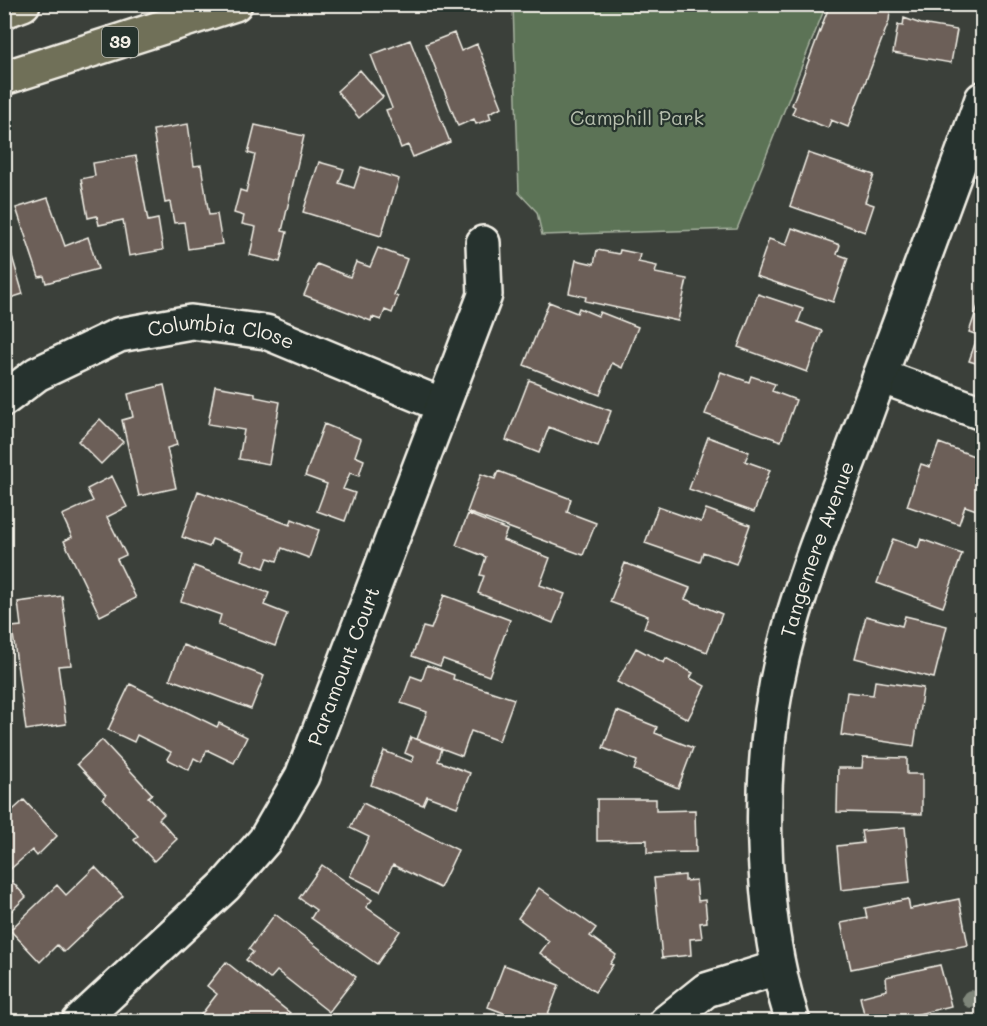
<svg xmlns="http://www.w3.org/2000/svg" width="987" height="1026" viewBox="0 0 987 1026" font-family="Mali,sans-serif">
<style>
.green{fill:#5b7357;stroke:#a8b2a0;stroke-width:1.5}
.building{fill:#6c5f59;stroke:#f4f1e8;stroke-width:1.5}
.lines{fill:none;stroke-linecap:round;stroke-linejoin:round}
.minor-casing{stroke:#f4f1e8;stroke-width:38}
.primary-casing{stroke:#f4f1e8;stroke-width:38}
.minor{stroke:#26332d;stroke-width:33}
.primary{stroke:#706f59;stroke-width:33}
.tree{fill:#7f867a}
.labels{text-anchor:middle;stroke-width:4.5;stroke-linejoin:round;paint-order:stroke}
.shield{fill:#26332d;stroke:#b6b8b0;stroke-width:1.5}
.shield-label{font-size:18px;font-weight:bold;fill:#f4f1e8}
.park-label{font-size:20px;fill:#b7bfae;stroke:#26332d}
.street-label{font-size:20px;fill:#f4f1e8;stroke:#26332d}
</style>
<rect width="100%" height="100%" fill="#3b403a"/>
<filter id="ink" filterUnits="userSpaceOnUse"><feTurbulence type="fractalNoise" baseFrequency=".0167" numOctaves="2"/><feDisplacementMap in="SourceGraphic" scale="12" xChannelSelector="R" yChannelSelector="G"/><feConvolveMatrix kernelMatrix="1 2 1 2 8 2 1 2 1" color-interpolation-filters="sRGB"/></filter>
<g filter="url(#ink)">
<path class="green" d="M 513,5 L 826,5 L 737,229 L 542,235 L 537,212 L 519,193 Z"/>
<path class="building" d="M 830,4 L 878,4 L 890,11 L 889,21 L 848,127 L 831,120 L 828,128 L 792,114 L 795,107 L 792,105 Z
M 904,18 L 921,24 L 957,30 L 951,63 L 893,53 L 898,25 L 903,26 Z
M 454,33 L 461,51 L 477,44 L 502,107 L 489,113 L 491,119 L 476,124 L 474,119 L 458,126 L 426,44 Z
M 410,40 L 450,142 L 413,157 L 408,145 L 401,148 L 386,110 L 392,108 L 371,55 Z
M 360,70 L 383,97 L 359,118 L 337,91 Z
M 188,124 L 194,166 L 201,165 L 209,215 L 217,214 L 222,244 L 188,249 L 184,222 L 174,223 L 170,202 L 165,203 L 153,130 Z
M 255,125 L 304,136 L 282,231 L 287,232 L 280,262 L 250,255 L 256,227 L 242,224 L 244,216 L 234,213 L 240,190 L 246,192 L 255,155 L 248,153 Z
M 808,153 L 874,175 L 865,202 L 874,205 L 865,232 L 790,206 Z
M 136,156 L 148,221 L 158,219 L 163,250 L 129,256 L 123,220 L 99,225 L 97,216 L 88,218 L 81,179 L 95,176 L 93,163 Z
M 319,162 L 344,169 L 339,183 L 354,188 L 361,167 L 399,179 L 381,236 L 303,212 Z
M 48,198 L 65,246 L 88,237 L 98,269 L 46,283 L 44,276 L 39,277 L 16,208 Z
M 792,228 L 840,245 L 837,254 L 848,258 L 833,302 L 756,276 L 769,239 L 786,245 Z
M 7,239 L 23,294 L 4,300 L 4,240 Z
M 378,248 L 407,259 L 394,295 L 398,297 L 392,313 L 385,310 L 381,320 L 372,317 L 371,321 L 304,295 L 317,264 L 350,277 L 356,262 L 370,267 Z
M 597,250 L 619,254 L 620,250 L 640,254 L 638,262 L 657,266 L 655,273 L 687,279 L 678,321 L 585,301 L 586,297 L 569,293 L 576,260 L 594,264 Z
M 758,294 L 803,309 L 798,322 L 822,331 L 807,372 L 738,347 Z
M 982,294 L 982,365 L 969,361 L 978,335 L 969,332 Z
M 549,302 L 577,313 L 579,308 L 598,316 L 600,312 L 638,327 L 622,368 L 612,363 L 600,395 L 524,365 Z
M 721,372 L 749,382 L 751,376 L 775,384 L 772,391 L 796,400 L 781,441 L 705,414 Z
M 529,380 L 611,411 L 598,446 L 549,427 L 539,453 L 506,440 Z
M 164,385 L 177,445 L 167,448 L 176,488 L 139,496 L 122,420 L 133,417 L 128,394 Z
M 215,386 L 255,393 L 255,397 L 280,402 L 269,464 L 239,459 L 244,430 L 208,424 Z
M 100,419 L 123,442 L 101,464 L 78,441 Z
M 324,424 L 361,439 L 355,456 L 364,460 L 359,476 L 350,473 L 343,489 L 355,493 L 345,521 L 317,511 L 327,484 L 305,476 Z
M 708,437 L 749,452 L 745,461 L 770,470 L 754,512 L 689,489 Z
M 939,443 L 982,459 L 982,512 L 965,506 L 959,524 L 907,506 L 921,464 L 930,467 Z
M 498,471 L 571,499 L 567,512 L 596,523 L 583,555 L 467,512 L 481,474 L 495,479 Z
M 112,476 L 127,507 L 107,517 L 126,555 L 117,559 L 136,598 L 100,616 L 64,541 L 72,537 L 62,515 L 93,501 L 87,489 Z
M 198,491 L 290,525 L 292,519 L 319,530 L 309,558 L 282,548 L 277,561 L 268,558 L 264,568 L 241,560 L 244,551 L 212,539 L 209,547 L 182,537 Z
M 658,507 L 701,522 L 706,509 L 750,525 L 736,564 L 703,552 L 700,562 L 645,543 Z
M 468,514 L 507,530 L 503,540 L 550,558 L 540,585 L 565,594 L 553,623 L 478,593 L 484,576 L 480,575 L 486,557 L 456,545 Z
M 893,539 L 918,548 L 921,539 L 962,554 L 943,607 L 877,583 Z
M 625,563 L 690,588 L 685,599 L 722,614 L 707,652 L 644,628 L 648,616 L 610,602 Z
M 194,566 L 269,593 L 264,605 L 287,614 L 275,646 L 218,625 L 221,615 L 181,601 Z
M 444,595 L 510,620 L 489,676 L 443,659 L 440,666 L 412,656 L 423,627 L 431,629 Z
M 62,596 L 71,665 L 58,666 L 66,724 L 26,730 L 12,627 L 21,626 L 18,602 Z
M 866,616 L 902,626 L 905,616 L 947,626 L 934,678 L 855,658 Z
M 183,645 L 264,676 L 251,709 L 170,679 Z
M 636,648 L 664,663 L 666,658 L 693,673 L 690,678 L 705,686 L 688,719 L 617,682 Z
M 427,665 L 454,675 L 453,679 L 514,699 L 499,741 L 471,731 L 462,756 L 417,739 L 427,712 L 401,703 L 411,676 L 422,680 Z
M 875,681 L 923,688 L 914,746 L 841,735 L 847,692 L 873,695 Z
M 130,684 L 217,727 L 219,723 L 247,737 L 234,763 L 207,750 L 201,762 L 194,758 L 189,770 L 167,759 L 171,752 L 137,735 L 134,742 L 108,730 Z
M 617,711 L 657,727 L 655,733 L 693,748 L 678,788 L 634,770 L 637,761 L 603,748 Z
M 411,737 L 442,749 L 438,761 L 470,773 L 457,807 L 427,796 L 423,805 L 371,785 L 384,751 L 412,762 L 414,757 L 405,753 Z
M 102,740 L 152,794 L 148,797 L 164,814 L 159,819 L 177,839 L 154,861 L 134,840 L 138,836 L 103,798 L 106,795 L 77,764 Z
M 863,757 L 907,758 L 907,774 L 922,774 L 922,814 L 837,812 L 838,768 L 862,768 Z
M 597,799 L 656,799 L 656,811 L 695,810 L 696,852 L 647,853 L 647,840 L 597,841 Z
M 24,800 L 57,836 L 37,856 L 32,850 L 5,874 L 26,897 L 4,918 L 4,818 Z
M 363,803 L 458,850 L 440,888 L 393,865 L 380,891 L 350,876 L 369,837 L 350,828 Z
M 905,827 L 910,882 L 841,890 L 837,846 L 863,843 L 861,831 Z
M 322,865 L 372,900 L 366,907 L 400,931 L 377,964 L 311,918 L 316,910 L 299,898 Z
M 95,867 L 123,896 L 64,952 L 57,945 L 40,962 L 10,930 L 57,885 L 66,895 Z
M 685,875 L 685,881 L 696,880 L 698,901 L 705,900 L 707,922 L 700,923 L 702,938 L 690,939 L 691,955 L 662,958 L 654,878 Z
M 539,888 L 596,928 L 590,936 L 616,955 L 610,964 L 613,965 L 595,992 L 540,953 L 549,941 L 518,918 Z
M 908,899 L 910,909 L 959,899 L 968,945 L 851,969 L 841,923 L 867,918 L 865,908 Z
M 275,914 L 356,977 L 329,1012 L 277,971 L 270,979 L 246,960 L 253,952 L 249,949 Z
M 226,962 L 290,1013 L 284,1022 L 207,1022 L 200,1016 L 217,994 L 207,986 Z
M 504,965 L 559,985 L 545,1022 L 528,1022 L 488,1007 Z
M 940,965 L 951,1006 L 902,1018 L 903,1022 L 866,1022 L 860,997 L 887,990 L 886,977 Z"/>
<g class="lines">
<g class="minor-casing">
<g id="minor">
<path d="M 880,376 L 982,413"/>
<path id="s1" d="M 4,399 L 37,374 L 119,335 L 191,322 L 266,332 L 442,405"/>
<path id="s2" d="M 79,1022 L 225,886 L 265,840 L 302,776 L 485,295 L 483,243"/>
<path d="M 666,1022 L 706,990 L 777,968"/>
<path id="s3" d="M 793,1022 C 758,913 756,764 783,654 C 801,580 831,509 857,439 C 898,325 942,213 982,99"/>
</g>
</g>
<g class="primary-casing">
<path id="primary" d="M 4,11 L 23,4
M 4,78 L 235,4"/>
</g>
<use href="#minor" class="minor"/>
<use href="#primary" class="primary"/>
</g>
<circle class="tree" cx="971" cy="999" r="9"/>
</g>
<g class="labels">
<rect class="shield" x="102" y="27" width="36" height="30" rx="4.5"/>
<g class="shield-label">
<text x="120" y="48">39</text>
</g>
<g class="park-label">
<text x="637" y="125">Camphill Park</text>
</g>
<g class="street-label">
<text dy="7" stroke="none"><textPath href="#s1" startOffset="236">Columbia Close</textPath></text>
<text dy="7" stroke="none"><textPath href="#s3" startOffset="482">Tangemere Avenue</textPath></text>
<text dy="7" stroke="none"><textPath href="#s2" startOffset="452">Paramount Court</textPath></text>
</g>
</g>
<rect width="987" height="1026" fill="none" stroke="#26332d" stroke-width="24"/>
<rect x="12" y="12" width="963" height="1002" fill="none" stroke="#f4f1e8" stroke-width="2" filter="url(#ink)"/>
</svg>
